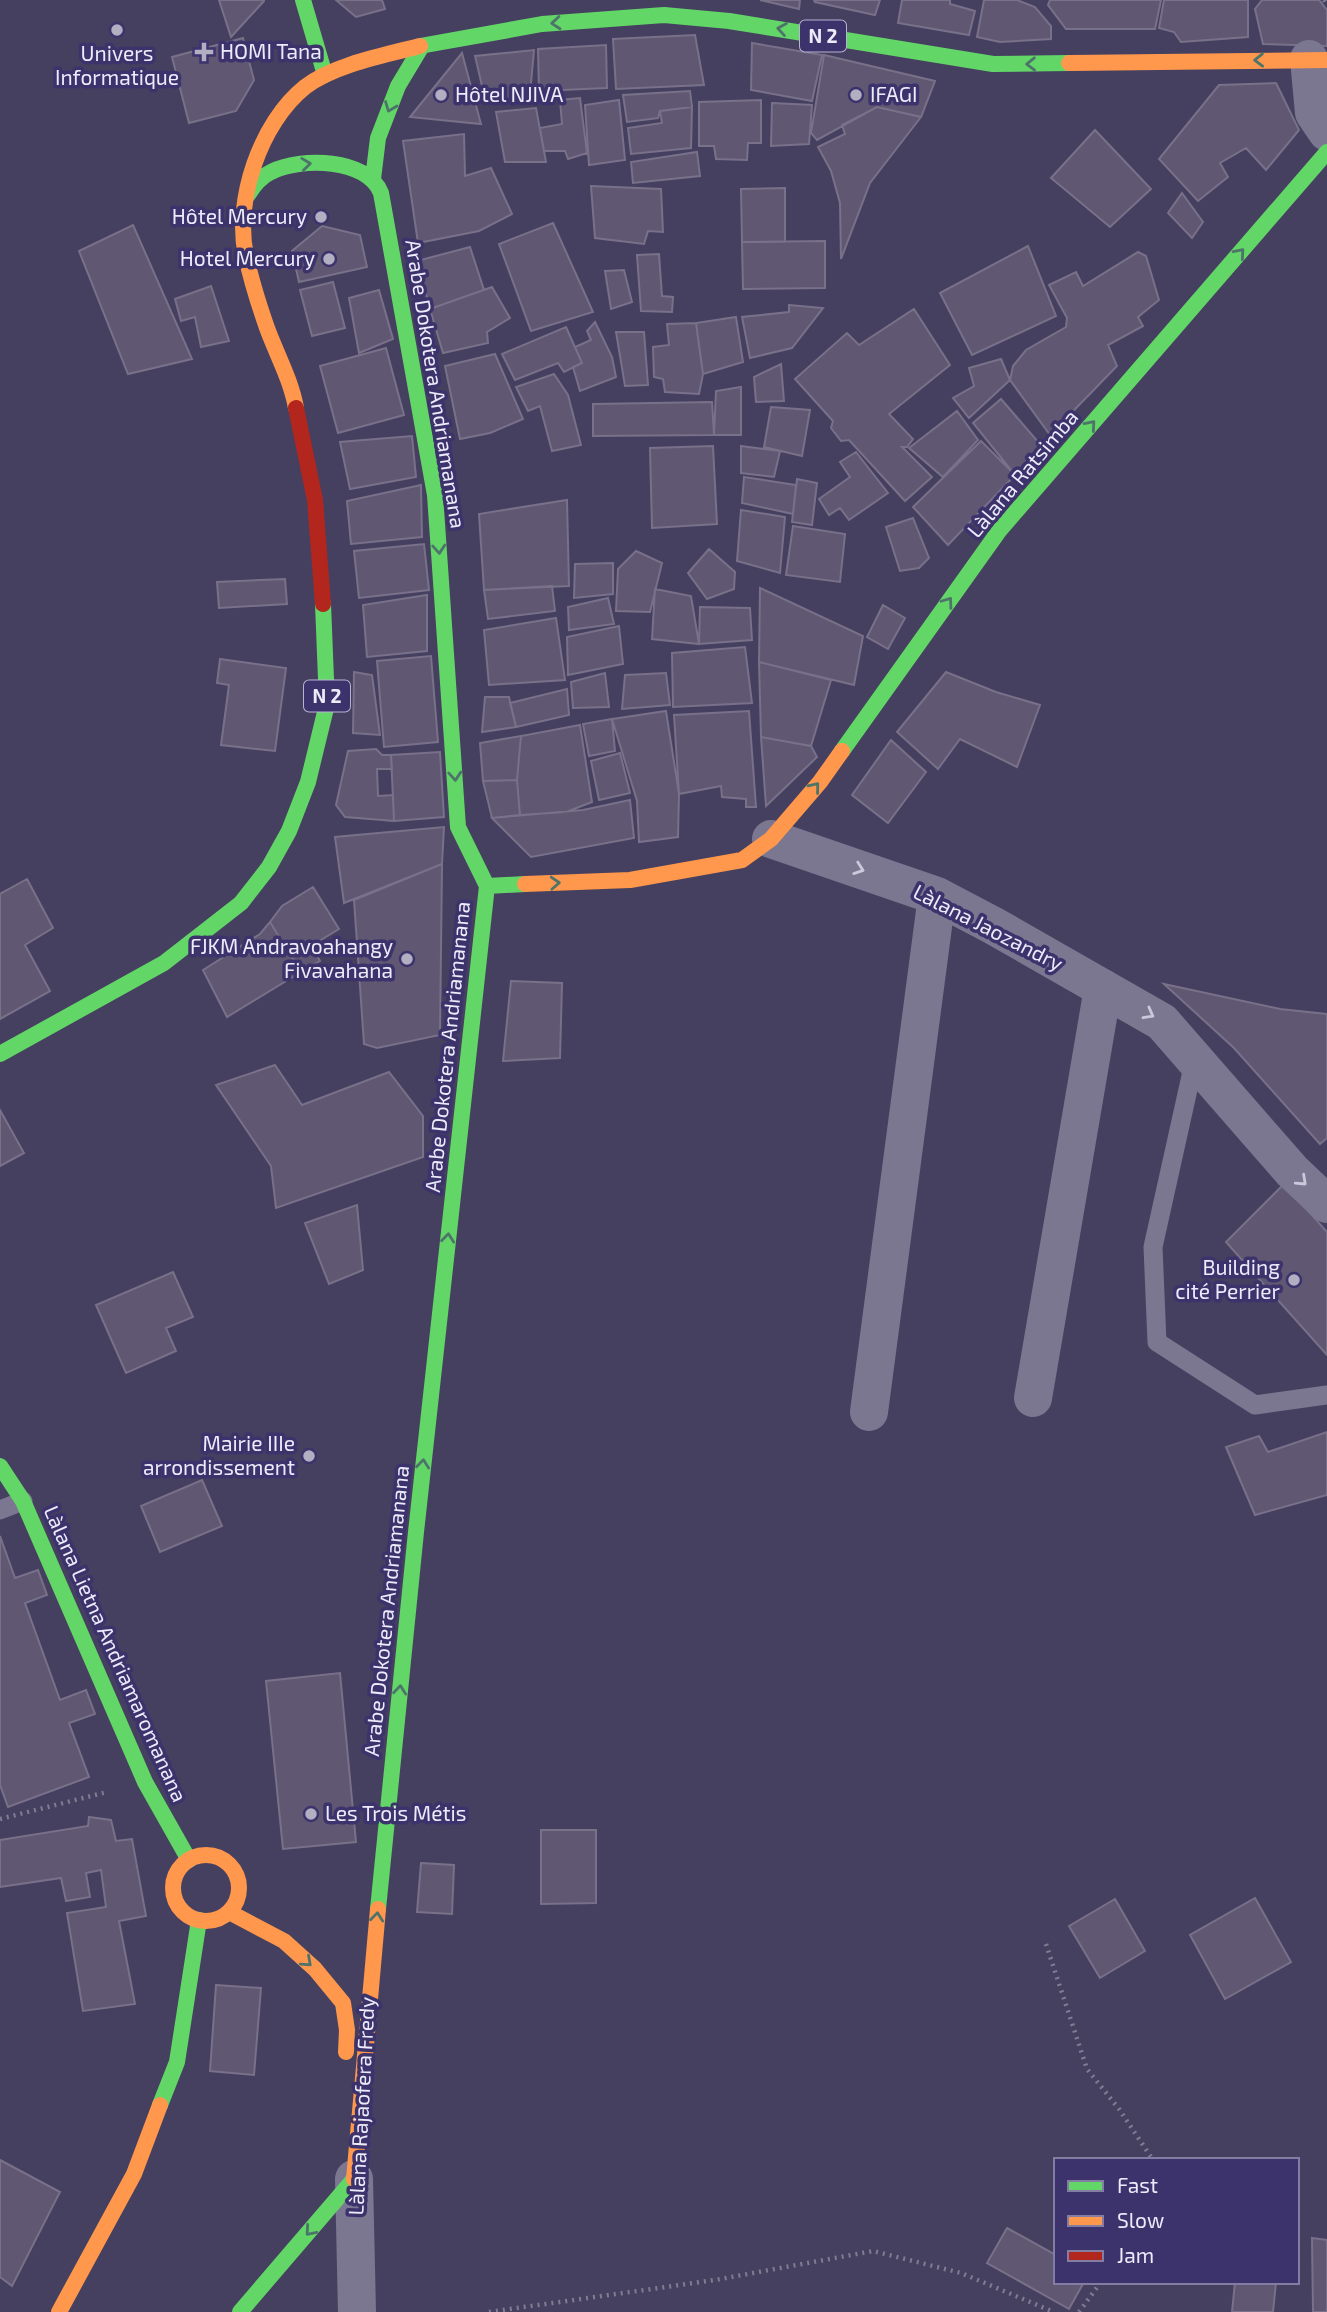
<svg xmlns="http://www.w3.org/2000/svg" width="1327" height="2312" viewBox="0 0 1327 2312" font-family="'Exo 2',sans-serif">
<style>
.building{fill:#605772;stroke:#797089;stroke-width:2}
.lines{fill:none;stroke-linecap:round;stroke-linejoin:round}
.path{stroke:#807c92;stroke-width:4.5;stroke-dasharray:2 5;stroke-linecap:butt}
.lane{stroke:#7b7791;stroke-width:19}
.street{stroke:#7b7791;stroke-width:38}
.fast{stroke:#63d668;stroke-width:16}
.slow{stroke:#ff974d;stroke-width:16}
.jam{stroke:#b3261e;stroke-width:16}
.oneway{stroke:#4c746a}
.oneway2{stroke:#cac8da}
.poi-dot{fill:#b2afc3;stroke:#3d336c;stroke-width:2.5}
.labels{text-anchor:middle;stroke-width:7;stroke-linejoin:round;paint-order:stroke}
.shield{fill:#3d336c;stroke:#b8b4cf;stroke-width:2}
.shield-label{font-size:19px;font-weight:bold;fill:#ecebf9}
.poi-label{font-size:21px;fill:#ecebf9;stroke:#3d336c;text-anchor:end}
.street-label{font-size:21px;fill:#ecebf9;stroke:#3d336c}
</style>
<rect width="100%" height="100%" fill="#45405f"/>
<path class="building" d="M 219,0 L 264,0 L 264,1 L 231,37 Z
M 336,0 L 382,0 L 385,9 L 356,17 Z
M 760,0 L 800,0 L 799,9 Z
M 814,0 L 880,0 L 875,15 L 815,2 Z
M 902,0 L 950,0 L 950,4 L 975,11 L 969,35 L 898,23 Z
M 984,0 L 1017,0 L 1035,7 L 1051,26 L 1051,39 L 1000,42 L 977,37 Z
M 1050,0 L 1161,0 L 1155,29 L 1066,29 L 1048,5 Z
M 1164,0 L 1248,0 L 1248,37 L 1181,42 L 1174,32 L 1159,28 Z
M 1262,0 L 1319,0 L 1327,10 L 1327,46 L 1263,44 L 1255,9 Z
M 695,35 L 704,85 L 616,89 L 613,39 Z
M 243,38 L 254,80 L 236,111 L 189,123 L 172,57 Z
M 752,43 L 822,55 L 812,101 L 751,90 Z
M 606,45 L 607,88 L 539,91 L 538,49 Z
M 534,50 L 530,94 L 486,103 L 475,56 Z
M 462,53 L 481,124 L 410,117 Z
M 824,55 L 935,81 L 921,117 L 877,107 L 817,140 L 811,133 Z
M 1276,83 L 1299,130 L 1266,170 L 1246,148 L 1220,163 L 1228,177 L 1198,201 L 1159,159 L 1219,85 Z
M 690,91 L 692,107 L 660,111 L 658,118 L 627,122 L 623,95 Z
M 580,98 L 587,153 L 568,159 L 565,151 L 544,151 L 540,128 L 562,124 L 560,100 Z
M 619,100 L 625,160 L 589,165 L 585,105 Z
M 761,100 L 761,143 L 748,143 L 747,160 L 716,159 L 714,146 L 699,146 L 699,102 Z
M 772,103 L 812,105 L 809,144 L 771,146 Z
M 692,107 L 691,148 L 631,154 L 628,128 L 662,123 L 660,111 Z
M 877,107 L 921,117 L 870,183 L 841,259 L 840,203 L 831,171 L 818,147 L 845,134 L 842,125 Z
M 536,108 L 546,162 L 505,162 L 496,112 Z
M 1095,130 L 1151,189 L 1110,227 L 1051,178 Z
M 464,134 L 465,176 L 491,168 L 512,214 L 479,231 L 418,243 L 403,141 Z
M 697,152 L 700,176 L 633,183 L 631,162 Z
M 591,186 L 661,189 L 663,232 L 648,231 L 644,244 L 595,238 Z
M 785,188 L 785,242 L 742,242 L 741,189 Z
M 1182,193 L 1203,222 L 1192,238 L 1168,213 Z
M 553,223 L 593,312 L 531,331 L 499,244 Z
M 133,225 L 192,359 L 128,374 L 79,251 Z
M 322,226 L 360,235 L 367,267 L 299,282 L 292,251 Z
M 825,241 L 825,288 L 743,289 L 742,242 Z
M 1028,246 L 1056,316 L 972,355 L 940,293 Z
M 470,247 L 484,290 L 430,309 L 417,261 Z
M 1138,252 L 1146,256 L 1159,300 L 1138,317 L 1143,326 L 1108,345 L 1117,366 L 1050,435 L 1010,380 L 1013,366 L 1026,350 L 1066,327 L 1067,318 L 1049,285 L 1076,272 L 1083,286 Z
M 659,254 L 662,296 L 673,297 L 672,312 L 641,311 L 637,255 Z
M 624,270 L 632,302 L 611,309 L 605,271 Z
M 333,282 L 345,328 L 312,336 L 300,290 Z
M 211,286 L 229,341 L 201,347 L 195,317 L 181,321 L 175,299 Z
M 492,287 L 510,318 L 487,332 L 488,343 L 443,353 L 430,309 Z
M 379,290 L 393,339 L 359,353 L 349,298 Z
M 789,305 L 823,308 L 792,348 L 750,358 L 742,317 L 789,312 Z
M 914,309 L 950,365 L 889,414 L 913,439 L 907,447 L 902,447 L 932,477 L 905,501 L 849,440 L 841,441 L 831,428 L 833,421 L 795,379 L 847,333 L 859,345 Z
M 736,317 L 743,362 L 703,374 L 696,323 Z
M 595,322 L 612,357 L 616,377 L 580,391 L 573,367 L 582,363 L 575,347 L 591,340 L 587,331 Z
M 696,323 L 703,374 L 699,394 L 665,392 L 663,379 L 654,377 L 653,347 L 669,345 L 667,324 Z
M 566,327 L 582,363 L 564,372 L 558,363 L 515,380 L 502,354 Z
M 616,332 L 644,332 L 648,385 L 625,386 Z
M 386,348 L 404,415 L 338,433 L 320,366 Z
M 495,354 L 523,419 L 490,433 L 460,439 L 445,366 Z
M 1001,359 L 1010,380 L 969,418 L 953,398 L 974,386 L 969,368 Z
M 781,364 L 784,401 L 756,402 L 754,377 Z
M 554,374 L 568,395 L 581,445 L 552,451 L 540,406 L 528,411 L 516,387 Z
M 741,387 L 741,435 L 714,435 L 716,391 Z
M 1001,399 L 1046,451 L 1015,475 L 973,423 Z
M 712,402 L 714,435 L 593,436 L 593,404 Z
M 771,407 L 810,410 L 802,456 L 764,447 Z
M 957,411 L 978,440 L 943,477 L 909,448 Z
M 412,436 L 416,477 L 350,489 L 340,442 Z
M 981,441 L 1015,475 L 948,545 L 913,507 Z
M 713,446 L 717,524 L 652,528 L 650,448 Z
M 741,446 L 780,451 L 774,477 L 741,473 Z
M 856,452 L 888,493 L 849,520 L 840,508 L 829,515 L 819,499 L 850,477 L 840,462 Z
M 744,477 L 796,485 L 793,514 L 742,503 Z
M 797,479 L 817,483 L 812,525 L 792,522 Z
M 421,485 L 422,537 L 351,544 L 347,501 Z
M 567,500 L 569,586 L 484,590 L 479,514 Z
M 741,510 L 785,517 L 780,573 L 737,561 Z
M 913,518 L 929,558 L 919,568 L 900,571 L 886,527 Z
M 793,526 L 845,534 L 840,582 L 786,575 Z
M 424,544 L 429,590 L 359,598 L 354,551 Z
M 709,549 L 735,572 L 734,589 L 707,599 L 688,573 Z
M 636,551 L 662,563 L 650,612 L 616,611 L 618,569 Z
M 613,563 L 613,594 L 574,598 L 575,564 Z
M 285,579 L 287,604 L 219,608 L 217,582 Z
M 552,586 L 555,611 L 488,619 L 484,590 Z
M 760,588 L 863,636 L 854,685 L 759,662 Z
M 655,589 L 691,596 L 699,644 L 652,639 Z
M 427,595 L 427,651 L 367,657 L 363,605 Z
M 608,598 L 614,624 L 569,630 L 568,607 Z
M 883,605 L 905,618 L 888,649 L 867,637 Z
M 700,607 L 750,608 L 752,640 L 699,644 Z
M 556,618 L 565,680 L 489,685 L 484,630 Z
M 619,626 L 623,664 L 568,675 L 567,637 Z
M 745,647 L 752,703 L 673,707 L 672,653 Z
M 431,656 L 438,742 L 384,747 L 377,661 Z
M 220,659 L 286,668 L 275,751 L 221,745 L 229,685 L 217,683 Z
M 759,662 L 831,680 L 811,746 L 761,737 Z
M 354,672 L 372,675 L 380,735 L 353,733 Z
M 946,672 L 996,692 L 1040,705 L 1017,767 L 960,739 L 938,769 L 897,732 Z
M 605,673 L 609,707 L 573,708 L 571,682 Z
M 666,673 L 670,705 L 622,709 L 625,675 Z
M 567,689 L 569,715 L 516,727 L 510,703 Z
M 485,697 L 509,697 L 516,727 L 482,732 Z
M 666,711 L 679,794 L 678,837 L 639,842 L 637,801 L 612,719 Z
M 749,711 L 756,807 L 746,807 L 746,799 L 722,797 L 721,786 L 679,794 L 674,715 Z
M 612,719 L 615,751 L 589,756 L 583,724 Z
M 580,725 L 592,802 L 566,812 L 520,815 L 517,780 L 521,736 Z
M 521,736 L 517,780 L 483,781 L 480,743 Z
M 761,737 L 811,746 L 817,757 L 766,806 Z
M 891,740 L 926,772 L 888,823 L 852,795 Z
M 376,749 L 382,755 L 391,755 L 392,769 L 377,769 L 378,796 L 393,795 L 394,821 L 345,817 L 336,805 L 348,751 Z
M 440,752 L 444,817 L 394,821 L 391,755 Z
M 620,753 L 630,793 L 599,800 L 591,761 Z
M 517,780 L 520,815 L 492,818 L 483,781 Z
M 630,800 L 634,838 L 531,857 L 492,818 L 583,810 Z
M 444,827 L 442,864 L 344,903 L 335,837 Z
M 442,864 L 440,1035 L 377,1048 L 364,1044 L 354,900 Z
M 27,879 L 53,928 L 25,945 L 50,991 L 0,1019 L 0,894 Z
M 313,887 L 339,929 L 311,946 L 320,961 L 301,972 L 270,922 L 282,906 Z
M 270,922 L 301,972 L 227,1017 L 203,970 L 260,934 Z
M 511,981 L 562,983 L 560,1058 L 503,1061 Z
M 1164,984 L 1280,1009 L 1327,1014 L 1327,1138 L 1320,1144 L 1234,1048 Z
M 275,1065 L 302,1105 L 389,1072 L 423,1116 L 423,1157 L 276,1208 L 271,1166 L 216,1085 Z
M 0,1110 L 24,1153 L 0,1166 Z
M 1284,1184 L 1327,1232 L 1327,1355 L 1226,1242 Z
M 357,1205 L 363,1270 L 329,1284 L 305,1223 Z
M 173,1272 L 193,1317 L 166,1328 L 176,1351 L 126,1373 L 96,1305 Z
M 1327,1432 L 1327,1495 L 1255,1515 L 1226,1447 L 1259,1436 L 1268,1452 Z
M 202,1480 L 222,1526 L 160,1552 L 141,1506 Z
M 0,1536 L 15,1578 L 38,1570 L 47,1595 L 25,1603 L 60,1700 L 86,1690 L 95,1714 L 69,1723 L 89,1777 L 8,1807 L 0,1785 Z
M 340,1673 L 356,1842 L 283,1849 L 266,1681 Z
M 89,1817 L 111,1820 L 116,1841 L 132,1839 L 146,1916 L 119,1921 L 135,2004 L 83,2011 L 67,1913 L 106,1907 L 101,1870 L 86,1873 L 90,1897 L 66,1901 L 61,1878 L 0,1887 L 0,1840 L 88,1826 Z
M 541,1830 L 596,1830 L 596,1903 L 541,1904 Z
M 421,1863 L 454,1865 L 452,1914 L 417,1912 Z
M 1255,1898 L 1291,1962 L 1225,1999 L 1190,1935 Z
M 1115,1899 L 1145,1951 L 1100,1978 L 1069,1926 Z
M 216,1985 L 261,1988 L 254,2075 L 210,2071 Z
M 0,2160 L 60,2192 L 12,2286 L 0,2277 Z
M 1007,2228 L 1056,2255 L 1056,2282 L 1084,2282 L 1069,2309 L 987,2263 Z
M 1312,2238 L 1327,2240 L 1327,2312 L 1313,2312 Z
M 1235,2282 L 1276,2282 L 1273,2312 L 1232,2312 Z"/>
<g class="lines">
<path class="path" d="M 1324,0 L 1327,5
M 0,1819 L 107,1792
M 1046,1944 L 1087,2069 L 1119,2109 L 1153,2160
M 489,2312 L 715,2280 L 873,2251 L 961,2273 L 1054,2312
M 1079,2312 L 1101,2282"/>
<path class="lane" d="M 1195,1058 L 1153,1247 L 1157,1342 L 1255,1405 L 1327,1395
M 0,1510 L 23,1501"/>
<path class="street" d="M 1309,59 L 1314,113 L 1327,132
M 771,839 L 937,896 L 994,926 L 1162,1022 L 1292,1171 L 1327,1204
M 1033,1398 L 1103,988
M 869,1412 L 937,896
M 354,2179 L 357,2312"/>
<path class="fast" d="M 303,0 L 325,75
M 420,46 L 542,24 L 664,15 L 729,21 L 993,64 L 1069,63
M 373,179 L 378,138 L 398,86 L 422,46
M 248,195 C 254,185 260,177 271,172 C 301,157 367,158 381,193 L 435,495 L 458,827 L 487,886 L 525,884
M 842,751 L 999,531 L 1327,152
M 0,1054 L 164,963 L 241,903 L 269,867 L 289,831 L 308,782 L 327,704 L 323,604
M 0,1466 L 23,1501 L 145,1782 L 189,1860
M 378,1909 L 416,1532 L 487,886
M 160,2105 L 177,2062 L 199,1920
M 240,2312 L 354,2179"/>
<path class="slow" d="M 1069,63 L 1327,60
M 296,408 C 291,380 277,355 267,328 C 259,305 251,280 246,256 C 234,201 260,123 305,87 C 333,65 385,55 420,46
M 525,884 L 630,880 L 742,860 L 771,839 L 820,782 L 842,751
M173 1888a33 33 0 1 1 66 0a33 33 0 1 1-66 0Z
M 229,1912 L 284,1941 L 315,1969 L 343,2003 L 347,2030 L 346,2052
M 354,2179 L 378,1909
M 59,2312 L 134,2174 L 160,2105"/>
<path class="jam" d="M 296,408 L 315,500 L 323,604"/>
</g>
<defs><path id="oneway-chevron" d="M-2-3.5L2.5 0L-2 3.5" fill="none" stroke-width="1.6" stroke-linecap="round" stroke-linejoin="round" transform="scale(1.75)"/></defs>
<g class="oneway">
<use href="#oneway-chevron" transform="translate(556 23) rotate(175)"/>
<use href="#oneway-chevron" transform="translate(782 29) rotate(-171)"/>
<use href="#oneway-chevron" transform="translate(1259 60) rotate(179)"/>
<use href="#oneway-chevron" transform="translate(1031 64) rotate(179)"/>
<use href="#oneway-chevron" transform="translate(390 107) rotate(111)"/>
<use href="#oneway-chevron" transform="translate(306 164) rotate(-7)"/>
<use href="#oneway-chevron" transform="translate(1240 253) rotate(-49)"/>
<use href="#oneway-chevron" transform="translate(1091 425) rotate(-49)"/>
<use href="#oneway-chevron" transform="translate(439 549) rotate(86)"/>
<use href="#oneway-chevron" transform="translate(948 602) rotate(-54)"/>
<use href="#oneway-chevron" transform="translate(455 776) rotate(86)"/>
<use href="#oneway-chevron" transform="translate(815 787) rotate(-51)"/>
<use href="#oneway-chevron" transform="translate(555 883) rotate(-3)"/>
<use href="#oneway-chevron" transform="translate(448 1238) rotate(-84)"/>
<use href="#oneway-chevron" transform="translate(423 1464) rotate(-84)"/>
<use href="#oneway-chevron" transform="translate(400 1690) rotate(-84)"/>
<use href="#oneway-chevron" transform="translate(377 1917) rotate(-84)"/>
<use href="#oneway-chevron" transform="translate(307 1962) rotate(42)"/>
<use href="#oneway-chevron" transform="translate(310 2231) rotate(131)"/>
</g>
<g class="oneway2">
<use href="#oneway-chevron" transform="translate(859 869) rotate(19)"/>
<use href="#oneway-chevron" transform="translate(1149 1014) rotate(29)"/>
<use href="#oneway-chevron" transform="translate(1302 1181) rotate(43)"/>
</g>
<g class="poi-dot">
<circle cx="117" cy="30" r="7"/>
<path d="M200.5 41.5h7v7h7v7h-7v7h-7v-7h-7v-7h7z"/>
<circle cx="441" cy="95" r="7"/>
<circle cx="856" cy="95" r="7"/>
<circle cx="321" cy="217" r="7"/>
<circle cx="329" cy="259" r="7"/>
<circle cx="407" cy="959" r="7"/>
<circle cx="1294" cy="1280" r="7"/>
<circle cx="309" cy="1456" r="7"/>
<circle cx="311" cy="1814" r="7"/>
</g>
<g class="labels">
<g class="shield">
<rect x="800" y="20.5" width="46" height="31" rx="5"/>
<rect x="304" y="680.5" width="46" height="31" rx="5"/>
</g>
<g class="shield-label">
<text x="823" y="43">N 2</text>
<text x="327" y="703">N 2</text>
</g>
<g class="poi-label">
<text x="220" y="59" text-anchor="start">HOMI Tana</text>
<text x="117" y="61" text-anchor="middle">Univers<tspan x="117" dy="24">Informatique</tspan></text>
<text x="455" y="102" text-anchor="start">Hôtel NJIVA</text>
<text x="870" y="102" text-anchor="start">IFAGI</text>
<text x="307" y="224">Hôtel Mercury</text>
<text x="315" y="266">Hotel Mercury</text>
<text x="393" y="954">FJKM Andravoahangy<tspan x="393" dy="24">Fivavahana</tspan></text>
<text x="1280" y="1275">Building<tspan x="1280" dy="24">cité Perrier</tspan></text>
<text x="295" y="1451">Mairie IIIe<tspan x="295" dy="24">arrondissement</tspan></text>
<text x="325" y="1821" text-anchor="start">Les Trois Métis</text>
</g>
<g class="street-label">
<text transform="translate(435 384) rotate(81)" y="7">Arabe Dokotera Andriamanana</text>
<text transform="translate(1023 474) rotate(-50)" y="7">Làlana Ratsimba</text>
<text transform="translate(988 928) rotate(27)" y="7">Làlana Jaozandry</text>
<text transform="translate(448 1047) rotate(-84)" y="7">Arabe Dokotera Andriamanana</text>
<text transform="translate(387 1611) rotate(-84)" y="7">Arabe Dokotera Andriamanana</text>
<text transform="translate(115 1654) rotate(66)" y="7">Làlana Lietna Andriamaromanana</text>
<text transform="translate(362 2106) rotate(-87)" y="7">Làlana Rajaofera Fredy</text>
</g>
</g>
<rect x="1054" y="2158" width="245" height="126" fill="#3d336c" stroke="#837da4" stroke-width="2"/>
<rect x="1068" y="2181" width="35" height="10" fill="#63d668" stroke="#837da4" stroke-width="2"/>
<text x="1117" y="2193" font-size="21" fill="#ecebf9">Fast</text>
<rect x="1068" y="2216" width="35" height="10" fill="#ff974d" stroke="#837da4" stroke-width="2"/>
<text x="1117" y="2228" font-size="21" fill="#ecebf9">Slow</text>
<rect x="1068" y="2251" width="35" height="10" fill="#b3261e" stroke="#837da4" stroke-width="2"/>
<text x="1117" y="2263" font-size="21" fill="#ecebf9">Jam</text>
</svg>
